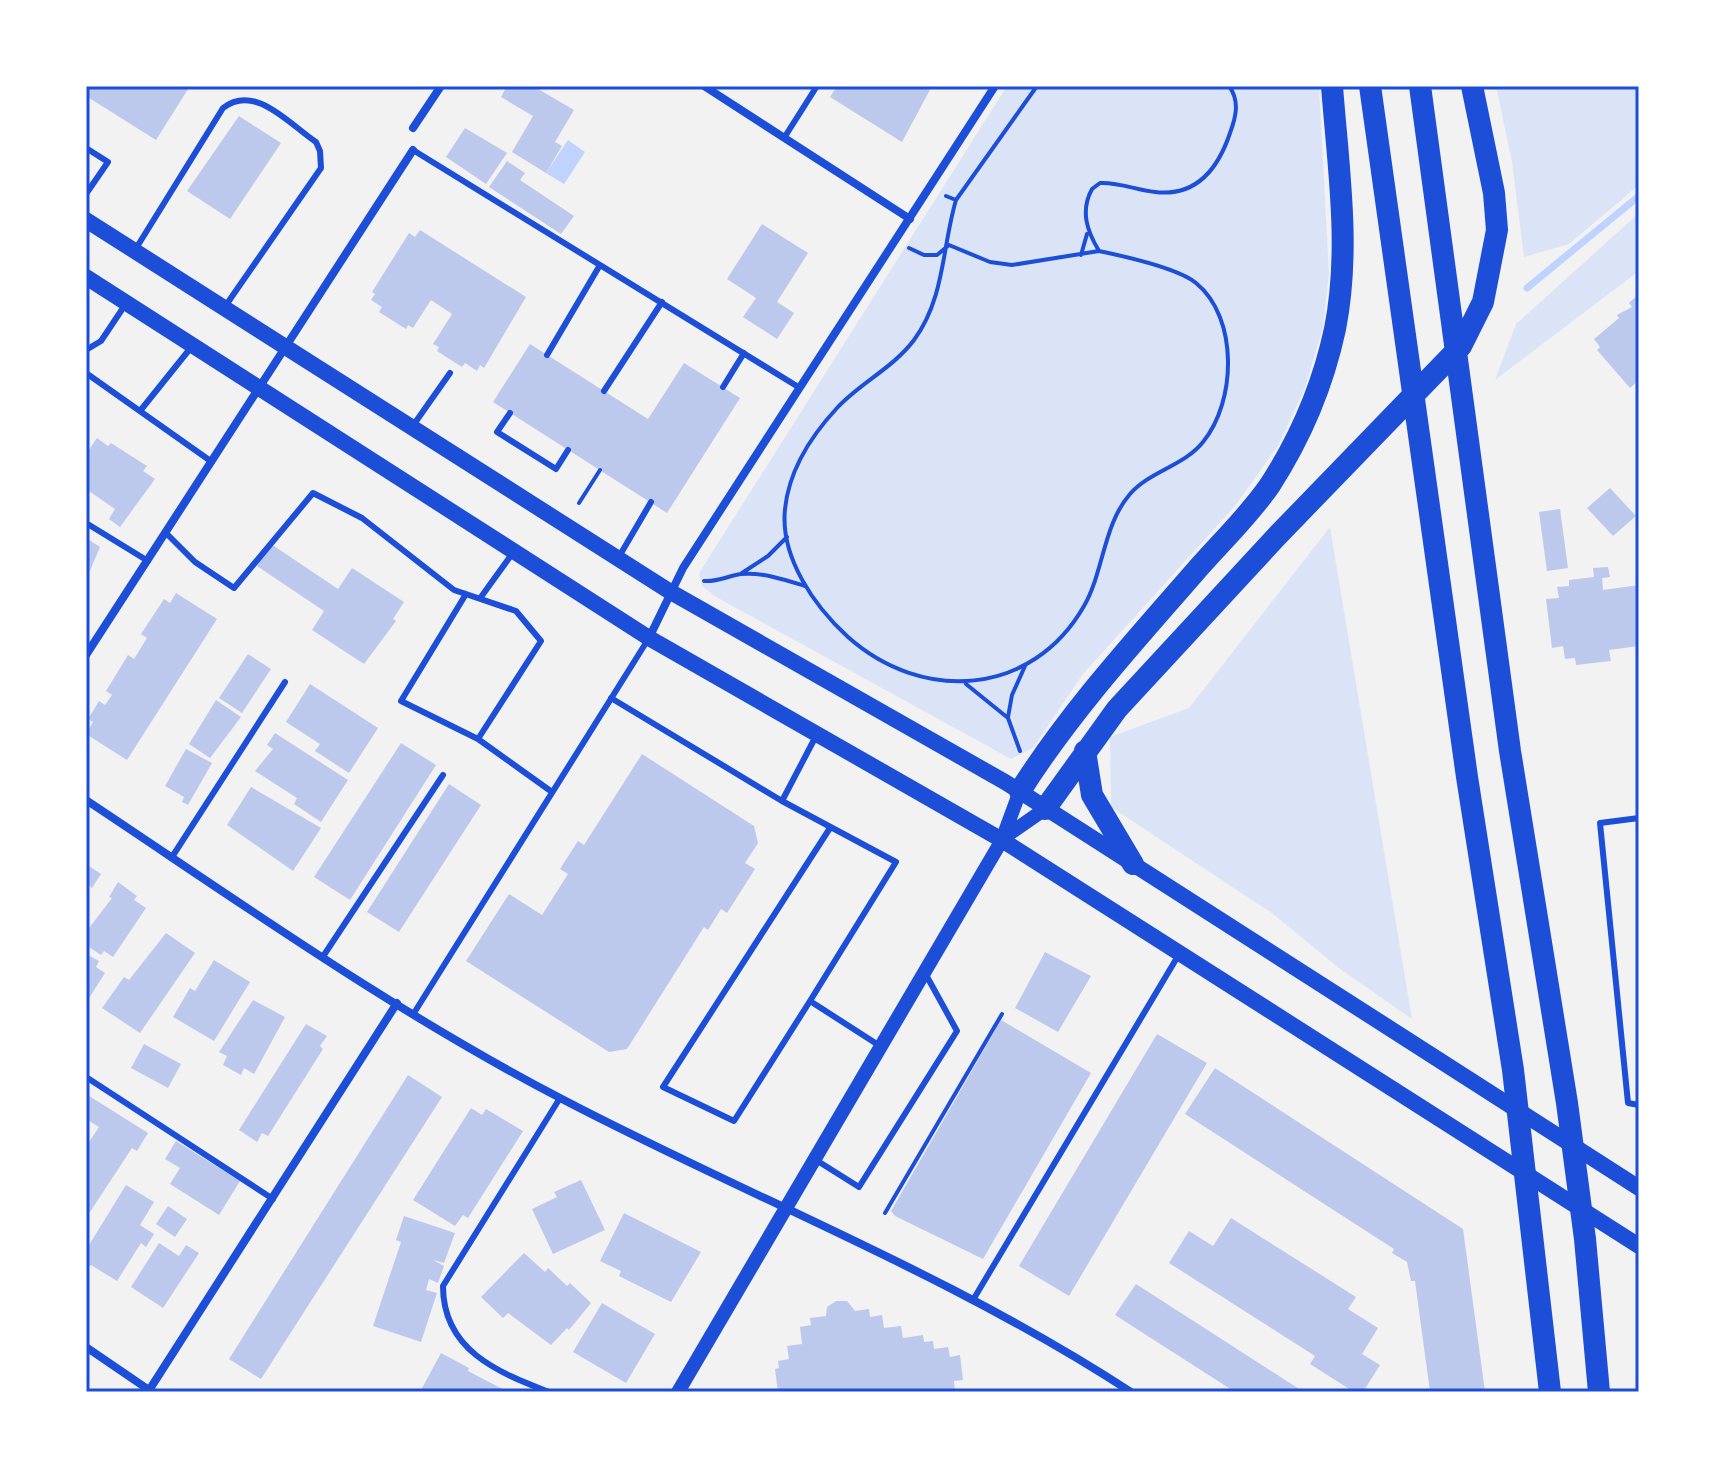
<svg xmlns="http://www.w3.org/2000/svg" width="1725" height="1478" viewBox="0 0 1725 1478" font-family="Helvetica,sans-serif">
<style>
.green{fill:#dbe4f7}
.water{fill:#bfd3fe}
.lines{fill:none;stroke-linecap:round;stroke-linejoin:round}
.stream{stroke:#bfd3fe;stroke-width:7}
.building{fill:#bdc9ec}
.path{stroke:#1d4ed8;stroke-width:4}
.service{stroke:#1d4ed8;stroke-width:6}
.minor{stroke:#1d4ed8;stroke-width:8}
.tertiary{stroke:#1d4ed8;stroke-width:14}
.secondary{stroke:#1d4ed8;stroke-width:16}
.motorway{stroke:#1d4ed8;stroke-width:22}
.neatline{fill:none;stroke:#1d4ed8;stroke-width:3}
</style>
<rect width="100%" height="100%" fill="#f2f2f2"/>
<path class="green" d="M 1007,86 L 1319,86 L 1329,273 L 1323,327 L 1305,388 L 1278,446 L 1235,506 L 1083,674 L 1033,748 L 1011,759 L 716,597 L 702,586 L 699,573 Z
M 1496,86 L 1639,86 L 1639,185 L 1569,244 L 1524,257 L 1512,162 Z
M 1639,213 L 1639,271 L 1495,380 L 1516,324 Z
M 1330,527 L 1412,1019 L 1340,969 L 1273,914 L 1111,807 L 1110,737 L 1189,708 Z"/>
<path class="water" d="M 568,140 L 585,152 L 564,184 L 546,173 Z"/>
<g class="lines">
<path class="stream" d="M 1527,288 L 1639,196"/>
</g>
<path class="building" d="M 86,86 L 190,86 L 156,140 L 86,96 Z
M 507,86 L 533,86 L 574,110 L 555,142 L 562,146 L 546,173 L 512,152 L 533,116 L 501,97 Z
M 837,86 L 932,86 L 902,142 L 830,97 Z
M 239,116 L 281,143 L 230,219 L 187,191 Z
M 465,128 L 507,153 L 486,184 L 446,157 Z
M 507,161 L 525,173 L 520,180 L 574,216 L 561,234 L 489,187 Z
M 762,224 L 808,253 L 777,302 L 794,313 L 777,339 L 743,317 L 756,298 L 727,279 Z
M 420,230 L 526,297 L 484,368 L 480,365 L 477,371 L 465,363 L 462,367 L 437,351 L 439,347 L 433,344 L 452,314 L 431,300 L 413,328 L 408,325 L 406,329 L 379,312 L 382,307 L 371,300 L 375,294 L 372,292 L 409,233 L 415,237 Z
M 1639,294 L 1639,380 L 1630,388 L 1597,350 L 1600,347 L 1594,339 L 1619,318 L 1617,315 L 1632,307 L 1629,303 Z
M 530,344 L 648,419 L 684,363 L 740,398 L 667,513 L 493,402 Z
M 97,438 L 108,446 L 111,443 L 147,466 L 143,471 L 155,479 L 120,527 L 109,519 L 115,509 L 86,489 L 86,454 Z
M 1610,488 L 1636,516 L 1613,536 L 1587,508 Z
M 1560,509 L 1568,568 L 1547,571 L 1539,512 Z
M 86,538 L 100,547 L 86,580 Z
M 271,544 L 338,589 L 352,568 L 404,602 L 393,619 L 396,621 L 364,664 L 312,630 L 324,611 L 257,566 Z
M 1608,567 L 1610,577 L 1602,578 L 1603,590 L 1639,585 L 1639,646 L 1609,650 L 1611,661 L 1576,665 L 1575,658 L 1565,659 L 1563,646 L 1552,648 L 1546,599 L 1559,598 L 1557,587 L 1569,586 L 1569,580 L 1594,577 L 1593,568 Z
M 176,593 L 217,619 L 127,760 L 86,734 L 93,722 L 88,719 L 99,701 L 105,705 L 112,695 L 106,691 L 128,655 L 134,659 L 147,638 L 141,634 L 164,599 L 170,603 Z
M 248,654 L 271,669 L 242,713 L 219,698 Z
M 310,684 L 378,728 L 349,773 L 315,751 L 320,744 L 286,722 Z
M 216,700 L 241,717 L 210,758 L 189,744 Z
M 275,733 L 348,780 L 321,822 L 294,804 L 297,798 L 255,771 L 273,749 L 267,745 Z
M 401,743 L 436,765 L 350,900 L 314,877 Z
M 186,749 L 212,763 L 188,805 L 182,802 L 184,797 L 165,786 Z
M 642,754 L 754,826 L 758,843 L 745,863 L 755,869 L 727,913 L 721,909 L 708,930 L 704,927 L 627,1049 L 609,1052 L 466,961 L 509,894 L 542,915 L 568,874 L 560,869 L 578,841 L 584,845 Z
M 449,784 L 481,805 L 399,932 L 367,912 Z
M 251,787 L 321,828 L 293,871 L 227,825 Z
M 86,864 L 101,874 L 92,888 L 89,885 L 86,890 Z
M 118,882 L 137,896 L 134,900 L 146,908 L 113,957 L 104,951 L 101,955 L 86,945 L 86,932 L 112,898 L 109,897 Z
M 166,933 L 195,953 L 140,1033 L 102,1008 L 124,977 L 129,980 Z
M 1045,952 L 1091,976 L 1058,1032 L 1015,1008 Z
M 86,954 L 99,961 L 96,967 L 105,973 L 86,1003 Z
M 214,960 L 250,982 L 214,1041 L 173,1017 L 190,988 L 195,991 Z
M 253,1000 L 285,1017 L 254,1074 L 244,1068 L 241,1075 L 223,1065 L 227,1056 L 219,1052 Z
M 1001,1020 L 1091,1073 L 983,1259 L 895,1216 L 891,1211 Z
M 306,1024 L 327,1036 L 320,1046 L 323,1049 L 268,1136 L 262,1133 L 257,1142 L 239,1130 Z
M 1157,1034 L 1207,1063 L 1069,1296 L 1019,1266 Z
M 144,1044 L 181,1064 L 168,1088 L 131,1068 Z
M 1215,1068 L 1463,1229 L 1485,1392 L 1430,1392 L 1415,1281 L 1411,1281 L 1407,1262 L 1392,1253 L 1394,1249 L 1185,1114 Z
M 408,1075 L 442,1097 L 261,1379 L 229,1359 Z
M 86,1094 L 148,1133 L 137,1151 L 132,1148 L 86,1218 L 86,1140 L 89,1142 L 99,1127 L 86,1119 Z
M 471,1108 L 482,1115 L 486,1109 L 523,1131 L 468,1218 L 463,1215 L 455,1226 L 413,1200 Z
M 176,1141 L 240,1181 L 219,1215 L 170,1184 L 180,1168 L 165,1159 Z
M 581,1180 L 605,1230 L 553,1254 L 532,1209 L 557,1197 L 554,1192 Z
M 126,1185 L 154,1202 L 140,1225 L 154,1234 L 146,1247 L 141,1243 L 117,1281 L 91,1265 L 86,1268 L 86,1243 L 89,1245 Z
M 168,1206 L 187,1219 L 175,1237 L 156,1224 Z
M 624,1213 L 701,1252 L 671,1302 L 619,1276 L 621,1271 L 600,1261 Z
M 404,1216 L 455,1233 L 444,1263 L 433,1260 L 444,1266 L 438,1283 L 429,1279 L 426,1290 L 437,1293 L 421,1342 L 373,1326 L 401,1242 L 396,1240 Z
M 1231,1218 L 1356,1297 L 1348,1309 L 1378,1328 L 1362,1354 L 1380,1365 L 1363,1392 L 1354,1392 L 1310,1364 L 1315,1356 L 1169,1263 L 1189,1231 L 1213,1246 Z
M 159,1243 L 179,1256 L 186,1245 L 199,1253 L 163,1308 L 131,1287 Z
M 524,1253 L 545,1272 L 548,1268 L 567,1286 L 570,1283 L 591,1303 L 569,1330 L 567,1328 L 551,1345 L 508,1313 L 503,1318 L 481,1297 Z
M 1136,1284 L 1304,1392 L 1235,1392 L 1115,1315 Z
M 836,1301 L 847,1301 L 855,1311 L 869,1309 L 870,1317 L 882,1315 L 884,1328 L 901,1326 L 903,1338 L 923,1335 L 924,1342 L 933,1341 L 934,1349 L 948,1347 L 950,1357 L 960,1355 L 963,1380 L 954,1381 L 955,1392 L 778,1392 L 775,1369 L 779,1368 L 778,1361 L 789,1359 L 787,1346 L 802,1344 L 800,1327 L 811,1325 L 810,1318 L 826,1316 L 827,1307 Z
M 602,1303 L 655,1334 L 626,1383 L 573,1352 Z
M 441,1353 L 469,1368 L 468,1371 L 508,1392 L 420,1392 Z"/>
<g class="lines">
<path class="path" d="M 946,196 L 956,200 C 942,247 945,298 914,340 C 893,368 860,383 837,408 C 811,436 789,470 785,509 C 780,557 814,606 848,637 C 922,703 1032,697 1084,606 C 1104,571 1103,525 1130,494 C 1150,471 1184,466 1203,442 C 1236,402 1239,318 1196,283 C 1178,268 1123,256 1099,251 C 1087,231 1080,211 1092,189 L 1100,183 C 1119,182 1136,190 1155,192 C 1196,197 1218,169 1230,133 C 1236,117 1240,101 1229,86
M 956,200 L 1037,86
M 909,248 L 924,255 L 937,255 L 949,245 L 990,262 L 1012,265 L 1099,251
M 1081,255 L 1087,234
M 579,503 L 600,470
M 742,573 L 768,556 L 787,537
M 704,581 C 719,582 727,576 741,574 C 762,572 786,580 805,586
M 966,684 L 1008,718 L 1020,751
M 1008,717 L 1012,695 L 1025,666
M 885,1213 L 1002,1014"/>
<path class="service" d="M 784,138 L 817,86
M 86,148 L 108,162 L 86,194
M 413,150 L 800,388
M 135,250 L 223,108 C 255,83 289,124 316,142 L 320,151 L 321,168 L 224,308
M 86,350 L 101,341 L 125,305
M 547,355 L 600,265
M 86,373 L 212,462
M 723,387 L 744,353
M 604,391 L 662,302
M 140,411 L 193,345
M 510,413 L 497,432 L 556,469 L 568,450
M 412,427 L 450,373
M 86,523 L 148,561
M 166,533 L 195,562 L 234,588 L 313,493 L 362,518 L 454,590 L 516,611 L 541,641 L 478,739 L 552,792
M 620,555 L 651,502
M 466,594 L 401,701 L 478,739
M 481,597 L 512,554
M 611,698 L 782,801
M 816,736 L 782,801 L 896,862 L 810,1001 L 880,1046
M 1639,818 L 1600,823 L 1628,1103 L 1639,1105
M 172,857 L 285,682
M 324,955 L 443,775
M 810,1001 L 734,1121 L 663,1087 L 830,828
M 414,1013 L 649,638
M 86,1077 L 273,1199
M 816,1160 L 859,1187 L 957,1031 L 925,973
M 973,1300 L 1178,956
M 549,1392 C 497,1372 443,1350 443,1286 L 560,1098"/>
<path class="minor" d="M 704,86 L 910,219
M 413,128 L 441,86
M 649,638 L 683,568 L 995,86
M 86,655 L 413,150
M 86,800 C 241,903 396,1013 562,1099 C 751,1198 952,1275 1131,1392
M 86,1347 L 149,1390
M 148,1392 L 397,1003"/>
<path class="tertiary" d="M 1002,839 L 1045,809
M 678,1392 L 1002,840 L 1020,791"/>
<path class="secondary" d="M 86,220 L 669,591 L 1005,782 L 1639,1188
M 86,277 L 649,638 L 1002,840 L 1639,1246"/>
<path class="motorway" d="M 1370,86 L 1467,777 L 1513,1070 L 1550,1392
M 1420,86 L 1510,751 L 1567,1103 L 1585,1239 L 1599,1392
M 1085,751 L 1092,795 L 1133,864
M 1020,791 C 1070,712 1133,643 1194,573 C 1219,544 1249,516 1270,485 C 1301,437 1323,385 1335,329 C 1351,249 1338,166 1332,86
M 1045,809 L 1117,709 L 1278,535 L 1461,346 L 1483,302 L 1497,230 L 1494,193 L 1472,86"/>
</g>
<rect width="1725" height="1478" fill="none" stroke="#ffffff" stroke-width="176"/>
<rect x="88" y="88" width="1549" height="1302" class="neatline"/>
</svg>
